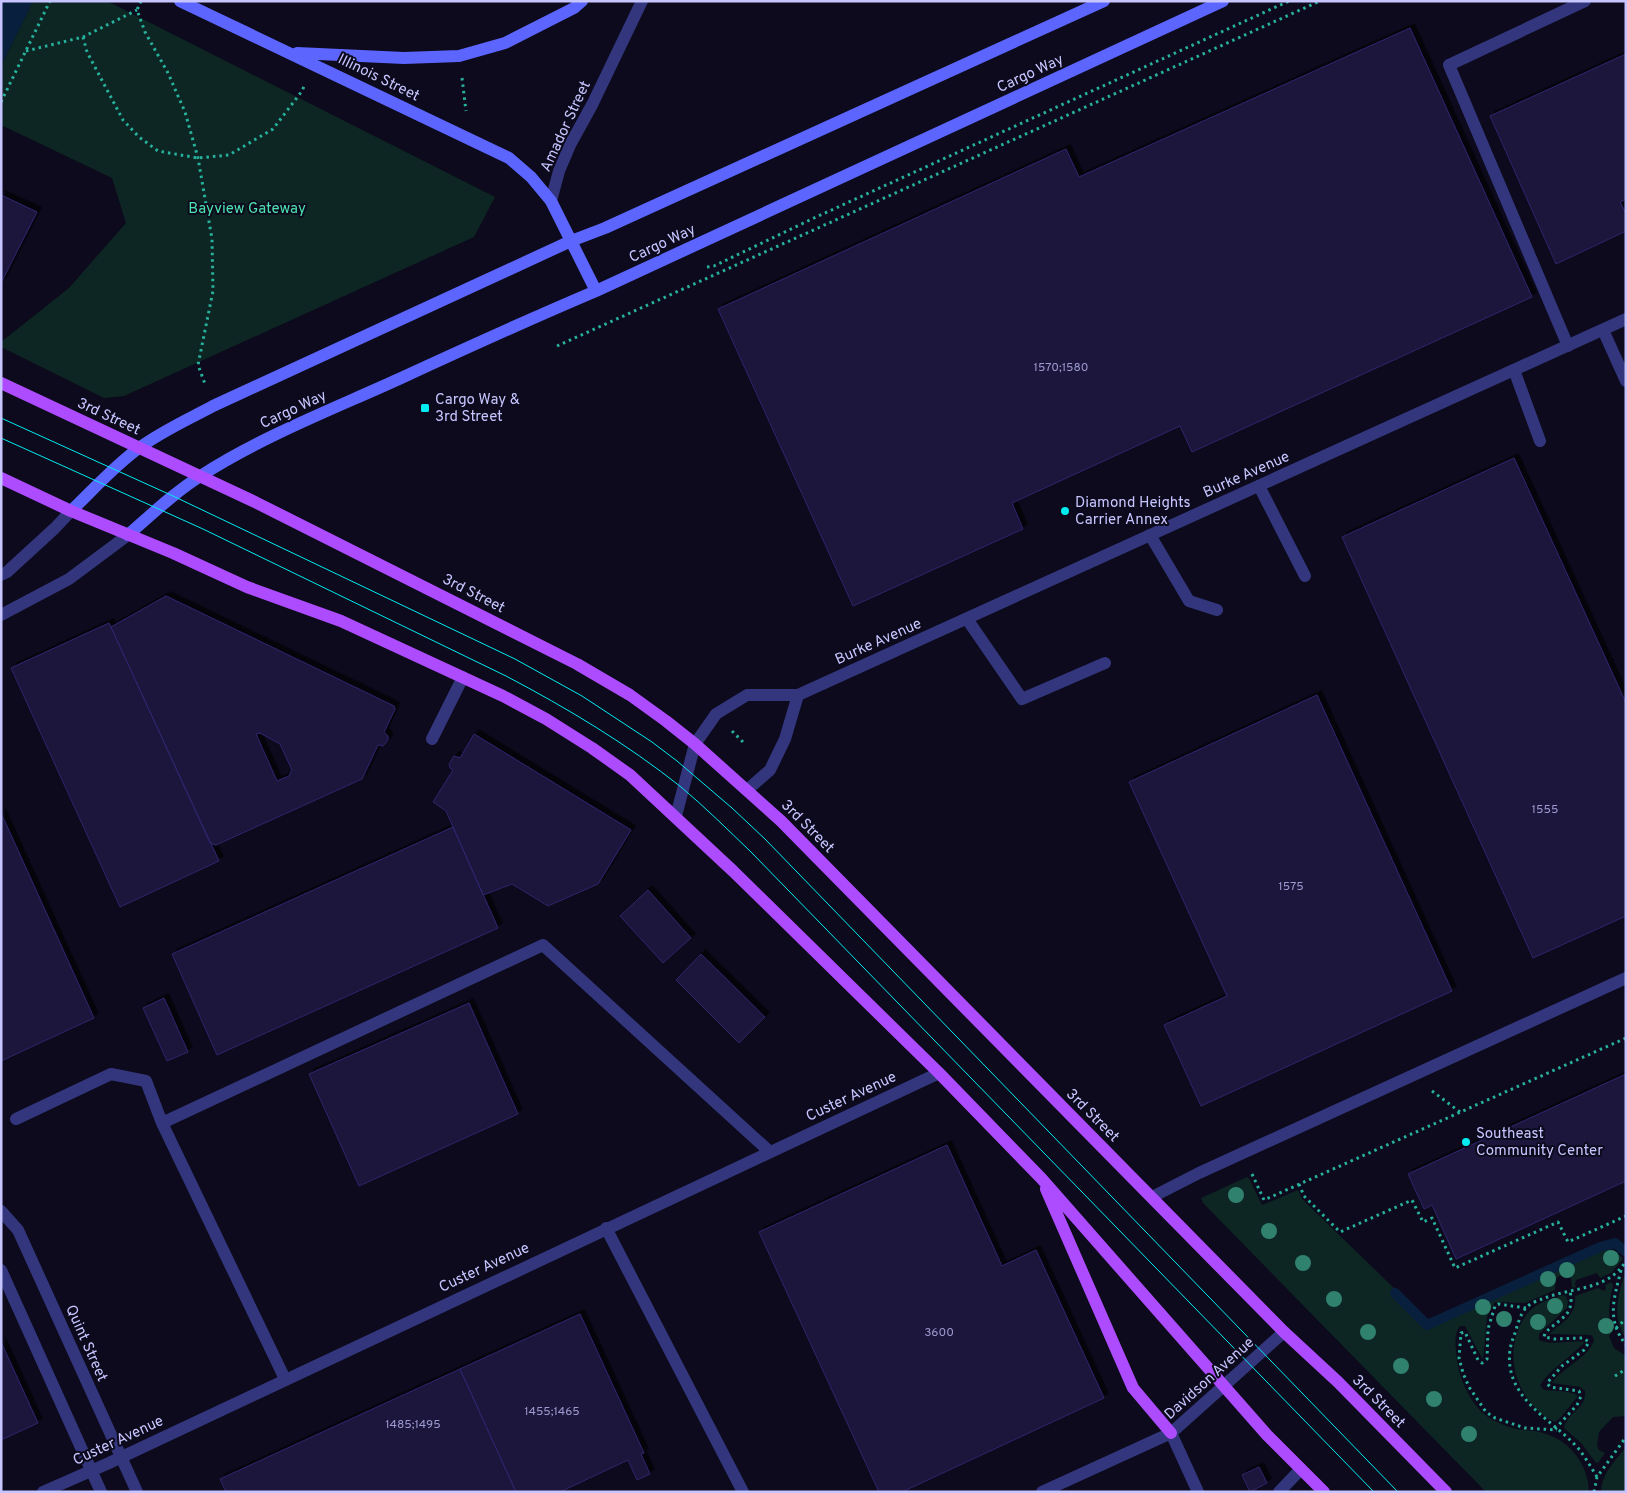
<svg xmlns="http://www.w3.org/2000/svg" width="1627" height="1493" viewBox="0 0 1627 1493" font-family="Overpass,sans-serif">
<style>
.green{fill:#0d2623}
.water{fill:#08203d}
.lines{fill:none;stroke-linecap:round;stroke-linejoin:round}
.stream{stroke:#08203d;stroke-width:10}
.building{fill:#1a163e;stroke:#2e266b;fill-rule:evenodd;filter:url(#shadow)}
.path{stroke:#27b19d;stroke-width:3;stroke-dasharray:2.5 4;stroke-linecap:butt}
.lane{stroke:#33367d;stroke-width:12}
.street{stroke:#33367d;stroke-width:12}
.secondary{stroke:#5c66ff;stroke-width:12}
.primary{stroke:#ad4cff;stroke-width:12}
.tram{stroke:#00ecf0;stroke-width:1}
.tree{fill:#30816e}
.poi-dot{fill:#00ecf0;stroke:#0c0a1c;stroke-width:2}
.labels{text-anchor:middle;stroke-width:4;stroke-linejoin:round;paint-order:stroke}
.number-label{font-size:12px;fill:#9c99cf}
.street-label{font-size:15px;fill:#c7c5ff;stroke:#0c0a1c}
.park-label{font-size:15px;fill:#4de3b1;stroke:#0c0a1c}
.poi-label{font-size:15px;fill:#c7c5ff;stroke:#0c0a1c;text-anchor:start}
</style>
<defs>
<filter id="shadow"><feDropShadow dx="4.5" dy="-4.5" stdDeviation="0" flood-color="#0009"/></filter>
</defs>
<rect width="100%" height="100%" fill="#0c0a1c"/>
<path class="green" d="M 33,1 L 107,1 L 495,197 L 474,237 L 124,396 L 104,398 L 1,347 L 1,342 L 69,288 L 126,223 L 112,178 L 1,125 L 1,66 Z
M 1247,1177 L 1250,1180 L 1262,1205 L 1298,1190 L 1302,1199 L 1396,1290 L 1393,1294 L 1427,1327 L 1593,1253 C 1608,1249 1612,1246 1623,1259 L 1611,1273 L 1600,1278 L 1597,1273 L 1576,1280 L 1575,1284 L 1576,1287 L 1572,1288 L 1571,1278 C 1565,1273 1561,1274 1556,1279 L 1555,1290 L 1525,1303 L 1495,1302 L 1487,1317 L 1483,1360 L 1465,1326 L 1460,1326 C 1453,1335 1456,1349 1457,1360 C 1459,1378 1470,1402 1484,1414 C 1492,1421 1506,1426 1516,1429 C 1526,1431 1536,1430 1546,1434 C 1570,1441 1589,1466 1589,1492 L 1486,1492 L 1203,1203 L 1201,1198 Z
M 1626,1271 L 1626,1338 C 1611,1319 1618,1292 1626,1271 Z
M 1611,1282 L 1613,1285 C 1610,1300 1606,1316 1613,1331 L 1609,1336 L 1614,1348 L 1626,1356 L 1626,1416 L 1613,1417 L 1599,1432 L 1597,1446 L 1599,1450 L 1605,1453 L 1598,1463 L 1596,1463 L 1582,1444 L 1564,1428 C 1567,1413 1587,1408 1585,1391 L 1580,1387 L 1552,1383 C 1561,1368 1592,1356 1594,1339 L 1591,1335 L 1549,1334 C 1562,1323 1577,1315 1575,1296 L 1598,1288 L 1604,1291 L 1606,1289 L 1605,1285 Z
M 1564,1295 L 1566,1296 L 1568,1302 L 1567,1308 L 1539,1334 L 1539,1340 C 1553,1346 1569,1340 1584,1342 L 1584,1343 C 1570,1358 1552,1367 1540,1385 L 1544,1390 C 1555,1391 1570,1390 1578,1396 L 1561,1417 L 1555,1422 C 1515,1402 1500,1350 1527,1314 C 1535,1303 1552,1298 1564,1295 Z
M 1626,1447 L 1626,1492 L 1601,1492 C 1602,1473 1615,1461 1626,1447 Z"/>
<path class="water" d="M 1,1 L 33,1 L 1,66 Z"/>
<g class="lines">
<path class="stream" d="M 1395,1293 L 1427,1325 L 1600,1247 L 1615,1243 L 1626,1252"/>
</g>
<path class="building" d="M 1410,28 L 1532,297 L 1192,452 L 1180,426 L 1012,503 L 1023,529 L 853,606 L 718,309 L 1066,149 L 1079,177 Z
M 1626,54 L 1626,199 L 1620,202 L 1626,214 L 1626,231 L 1556,264 L 1490,116 Z
M 1,195 L 37,212 L 1,283 Z
M 1514,458 L 1626,703 L 1626,916 L 1533,958 L 1342,537 Z
M 166,596 L 394,706 L 395,709 L 384,732 L 388,736 L 388,740 L 383,746 L 378,745 L 362,779 L 216,845 L 210,843 L 111,627 ZM 260,733 L 280,744 L 292,770 L 289,776 L 277,781 L 256,734 Z
M 109,623 L 219,861 L 120,907 L 11,668 Z
M 1317,695 L 1452,991 L 1201,1106 L 1164,1025 L 1227,996 L 1129,782 Z
M 474,734 L 631,830 L 598,884 L 548,906 L 512,884 L 483,895 L 446,811 L 433,802 L 453,770 L 450,768 L 449,764 L 454,756 L 460,758 Z
M 1,813 L 94,1018 L 1,1061 Z
M 453,827 L 498,928 L 217,1055 L 172,954 Z
M 648,890 L 691,938 L 663,963 L 620,916 Z
M 701,954 L 765,1017 L 739,1043 L 676,980 Z
M 164,998 L 188,1052 L 167,1061 L 143,1008 Z
M 469,1003 L 518,1114 L 359,1186 L 309,1074 Z
M 1626,1074 L 1626,1181 L 1456,1259 L 1432,1205 L 1424,1209 L 1408,1174 Z
M 947,1145 L 1002,1266 L 1036,1250 L 1104,1398 L 902,1492 L 879,1492 L 759,1232 Z
M 580,1314 L 644,1453 L 641,1454 L 650,1474 L 637,1480 L 628,1460 L 560,1492 L 516,1492 L 460,1369 Z
M 1,1342 L 38,1423 L 1,1440 Z
M 460,1369 L 516,1492 L 226,1492 L 220,1479 Z
M 1259,1467 L 1267,1483 L 1250,1492 L 1242,1475 Z"/>
<g class="lines">
<path class="path" d="M 141,1 L 137,10 L 145,32 L 168,73 L 185,112 L 198,158 L 212,239 L 213,291 L 198,365 L 205,384
M 83,37 L 87,52 L 123,120 L 139,137 L 158,151 L 198,158 L 229,155 L 273,129 L 302,91 L 305,84
M 26,51 L 83,37 L 137,10
M 462,78 L 466,111
M 1,102 L 50,1
M 707,267 L 714,266 L 814,218 L 1289,1
M 557,346 L 1320,1
M 732,731 L 745,744
M 1432,1091 L 1460,1112
M 1252,1174 L 1264,1200 L 1626,1038
M 1299,1184 L 1304,1196 L 1340,1232 L 1412,1200 L 1423,1222 L 1432,1218 L 1455,1268 L 1558,1222 L 1568,1242 L 1626,1216
M 1621,1270 C 1614,1299 1606,1319 1626,1345
M 1526,1308 L 1498,1304 L 1495,1306 L 1488,1329 L 1487,1359 L 1482,1363 L 1478,1360 L 1465,1332 L 1461,1333 L 1459,1358 L 1463,1373 L 1469,1387 L 1486,1412 L 1495,1418 L 1525,1428 L 1557,1430
M 1616,1328 L 1626,1319
M 1615,1376 L 1626,1369
M 1555,1429 L 1577,1405 L 1581,1396 L 1579,1391 L 1550,1387 L 1547,1383 L 1562,1366 L 1584,1350 L 1589,1342 L 1583,1338 L 1555,1339 L 1544,1337 L 1545,1333 C 1561,1317 1575,1316 1570,1291
M 1597,1477 C 1591,1467 1585,1457 1578,1448 C 1558,1426 1532,1413 1517,1387 C 1508,1371 1507,1352 1514,1336 C 1517,1327 1520,1314 1526,1308 C 1530,1303 1537,1301 1542,1299 C 1571,1287 1608,1291 1626,1261
M 1594,1492 L 1597,1477 L 1626,1437"/>
<path class="lane" d="M 1603,330 L 1626,381
M 1568,346 L 1449,65 L 1585,1
M 1514,370 L 1540,441
M 1259,486 L 1305,576
M 1150,535 L 1189,601 L 1217,610
M 967,619 L 1022,699 L 1105,663
M 432,739 L 463,677
M 16,1119 L 111,1074 L 146,1081 L 162,1123 L 285,1379
M 162,1123 L 543,945 L 770,1152
M 1152,1197 L 1199,1173 L 1626,978
M 606,1228 L 743,1492
M 1279,1492 L 1301,1469"/>
<path class="street" d="M 551,201 L 559,171 L 571,143 L 592,105 L 642,1
M 1,575 L 7,572 L 55,528 L 71,511
M 1,615 L 69,579 L 128,535
M 747,790 L 770,770 L 785,739 L 798,695
M 676,816 L 695,744 L 716,714 L 747,695 L 798,695 L 1626,319
M 1,1211 L 18,1230 L 137,1492
M 1,1270 L 101,1492
M 1171,1433 L 1198,1492
M 43,1492 L 109,1463 L 939,1073
M 1042,1492 L 1171,1433 L 1284,1332"/>
<path class="secondary" d="M 180,1 L 509,158 L 531,177 L 551,201 L 596,291
M 297,53 L 404,58 L 459,56 L 505,43 L 574,8 L 582,1
M 71,511 C 93,490 114,466 139,448 C 162,431 189,419 213,406 L 571,241 L 605,228 L 1104,1
M 128,535 C 152,514 175,492 202,475 C 263,436 333,409 399,379 C 464,349 530,319 596,291 L 1223,1"/>
<path class="primary" d="M 1,383 L 255,502 L 577,664 L 630,695 L 666,721 L 695,744 L 781,821 L 1284,1332 L 1338,1382 L 1446,1492
M 1,478 L 71,511 L 173,553 L 247,587 L 341,621 L 503,696 L 546,719 L 592,748 L 630,775 L 733,871 L 939,1073 L 1041,1178 L 1267,1435 L 1324,1492
M 1046,1189 L 1133,1388 L 1171,1433"/>
<path class="tram" d="M 1,418 L 173,496 L 515,659 L 582,696 L 652,742 L 677,761 L 732,808 L 765,839 L 1398,1492
M 1,438 L 203,529 L 506,676 C 567,708 627,744 681,787 C 705,807 728,830 751,852 L 1374,1492"/>
</g>
<g class="tree">
<circle cx="1236" cy="1195" r="8"/>
<circle cx="1269" cy="1231" r="8"/>
<circle cx="1611" cy="1258" r="8"/>
<circle cx="1303" cy="1263" r="8"/>
<circle cx="1567" cy="1270" r="8"/>
<circle cx="1548" cy="1279" r="8"/>
<circle cx="1334" cy="1299" r="8"/>
<circle cx="1555" cy="1306" r="8"/>
<circle cx="1483" cy="1307" r="8"/>
<circle cx="1504" cy="1319" r="8"/>
<circle cx="1538" cy="1322" r="8"/>
<circle cx="1606" cy="1326" r="8"/>
<circle cx="1368" cy="1332" r="8"/>
<circle cx="1401" cy="1366" r="8"/>
<circle cx="1434" cy="1399" r="8"/>
<circle cx="1469" cy="1434" r="8"/>
</g>
<g class="poi-dot">
<rect x="420" y="403" width="10" height="10" rx="2.5"/>
<circle cx="1065" cy="511" r="5"/>
<circle cx="1466" cy="1142" r="5"/>
</g>
<g class="labels">
<g class="number-label">
<text x="1061" y="371">1570;1580</text>
<text x="1545" y="813">1555</text>
<text x="1291" y="890">1575</text>
<text x="939" y="1336">3600</text>
<text x="552" y="1415">1455;1465</text>
<text x="413" y="1428">1485;1495</text>
</g>
<g class="street-label">
<text transform="translate(1030 73) rotate(-25)" y="5">Cargo Way</text>
<text transform="translate(379 77) rotate(26)" y="5">Illinois Street</text>
<text transform="translate(565 126) rotate(-65)" y="5">Amador Street</text>
<text transform="translate(662 243) rotate(-25)" y="5">Cargo Way</text>
<text transform="translate(293 409) rotate(-25)" y="5">Cargo Way</text>
<text transform="translate(109 416) rotate(25)" y="5">3rd Street</text>
<text transform="translate(1246 474) rotate(-24)" y="5">Burke Avenue</text>
<text transform="translate(474 593) rotate(27)" y="5">3rd Street</text>
<text transform="translate(878 641) rotate(-24)" y="5">Burke Avenue</text>
<text transform="translate(808 826) rotate(45)" y="5">3rd Street</text>
<text transform="translate(851 1096) rotate(-25)" y="5">Custer Avenue</text>
<text transform="translate(1093 1115) rotate(45)" y="5">3rd Street</text>
<text transform="translate(484 1267) rotate(-25)" y="5">Custer Avenue</text>
<text transform="translate(87 1343) rotate(66)" y="5">Quint Street</text>
<text transform="translate(1209 1378) rotate(-42)" y="5">Davidson Avenue</text>
<text transform="translate(1379 1401) rotate(45)" y="5">3rd Street</text>
<text transform="translate(118 1440) rotate(-25)" y="5">Custer Avenue</text>
</g>
<g class="park-label">
<text x="247" y="213">Bayview Gateway</text>
</g>
<g class="poi-label">
<text x="435" y="404">Cargo Way &amp;<tspan x="435" dy="17">3rd Street</tspan></text>
<text x="1075" y="507">Diamond Heights<tspan x="1075" dy="17">Carrier Annex</tspan></text>
<text x="1476" y="1138">Southeast<tspan x="1476" dy="17">Community Center</tspan></text>
</g>
</g>
<rect width="1627" height="1493" fill="none" stroke="#c7c5ff" stroke-width="5"/>
</svg>
